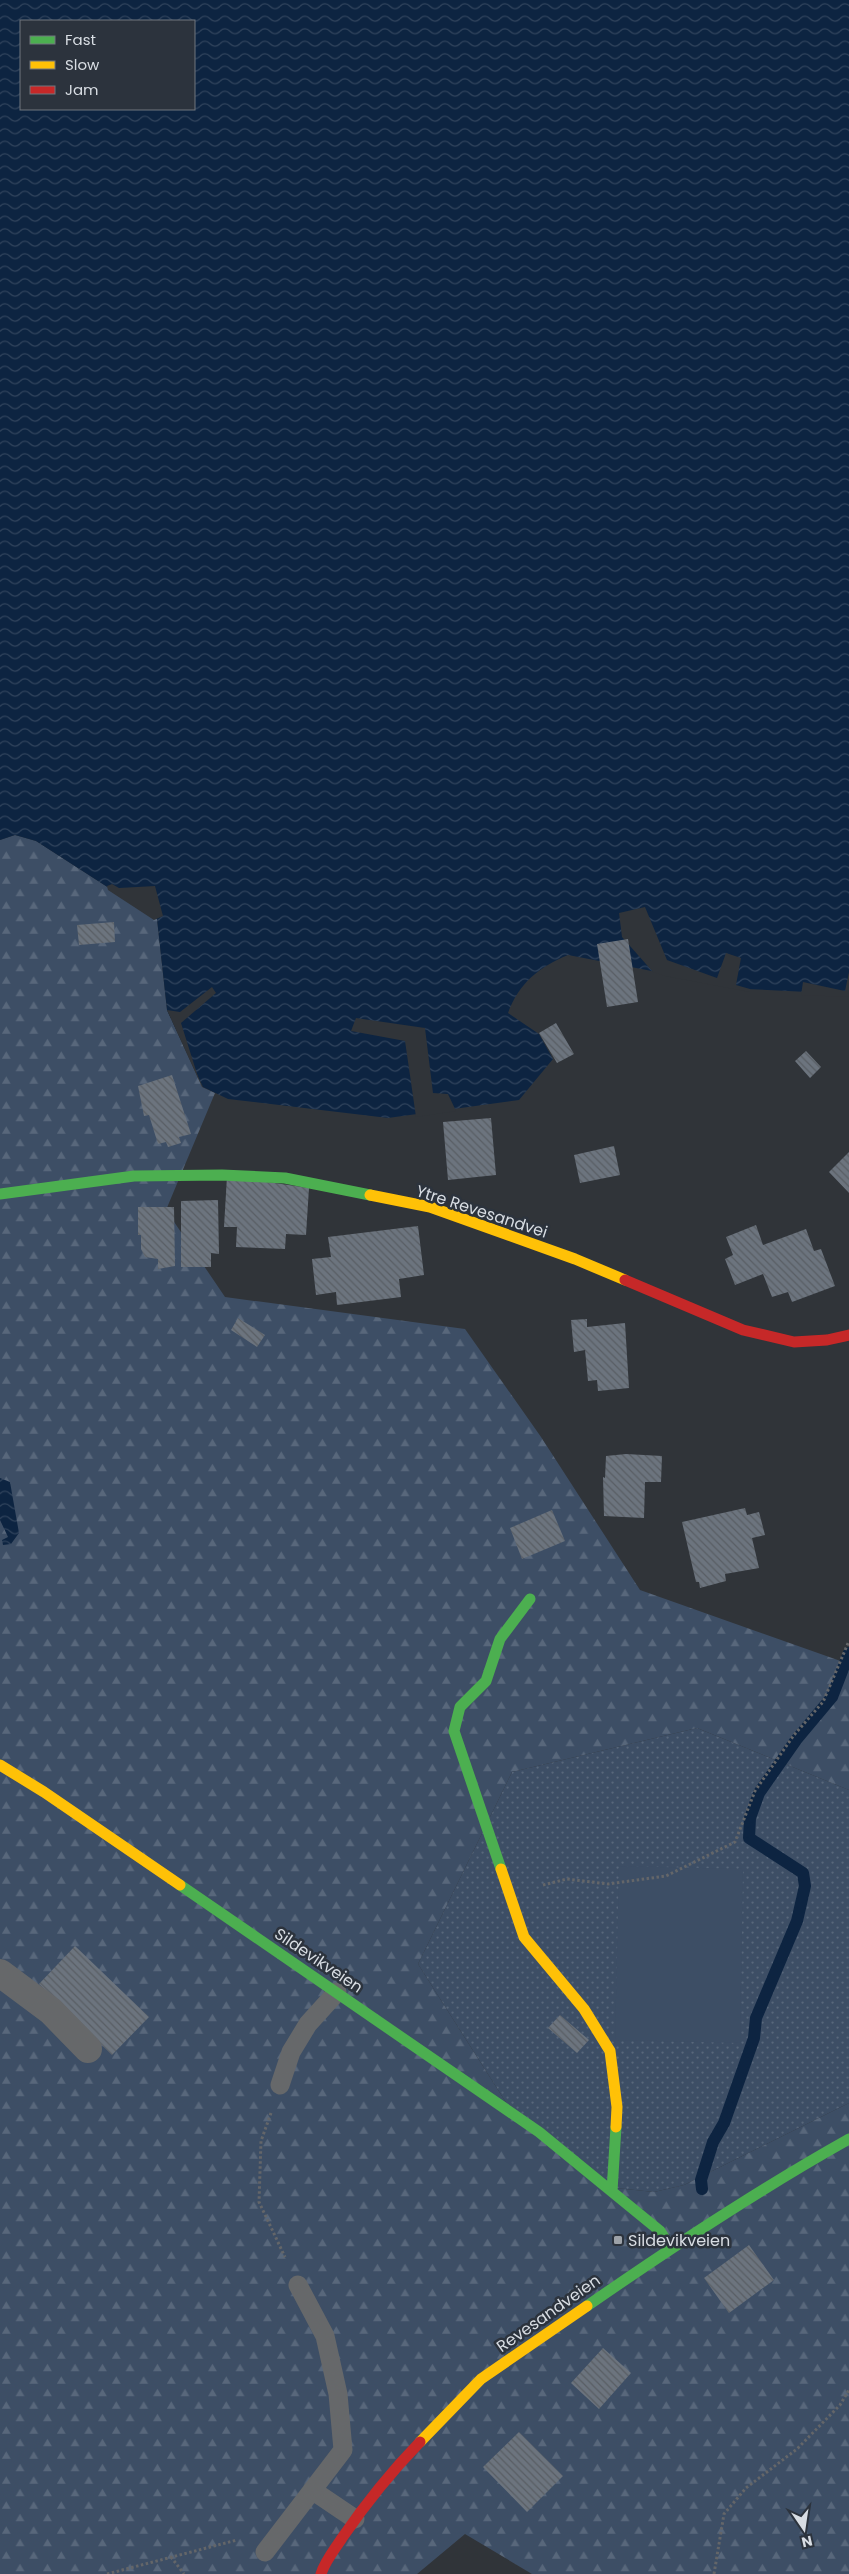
<svg xmlns="http://www.w3.org/2000/svg" width="849" height="2574" viewBox="0 0 849 2574" font-family="Poppins,sans-serif">
<style>
.grass{fill:url(#grass-dots)}
.forest{fill:url(#forest-firs)}
.green{fill:#3d4e65}
.water{fill:url(#water-waves);fill-rule:evenodd}
.pier{fill:#303439}
.lines{fill:none;stroke-linecap:round;stroke-linejoin:round}
.stream{stroke:#0d2441;stroke-width:12}
.building{fill:url(#building-back-hatch)}
.path{stroke:#646669;stroke-width:3;stroke-dasharray:2.5 2.5;stroke-linecap:butt}
.lane{stroke:#66686a;stroke-width:19}
.street{stroke:#66686a;stroke-width:28}
.fast{stroke:#4caf50;stroke-width:11}
.slow{stroke:#ffc107;stroke-width:11}
.jam{stroke:#c62828;stroke-width:11}
.poi-dot{fill:#9da2a8;stroke:#2c333d;stroke-width:2}
.labels{text-anchor:middle;stroke-width:5;stroke-linejoin:round;paint-order:stroke}
.street-label{font-size:16px;fill:#d8dde3;stroke:#2c333d}
.poi-label{font-size:16px;fill:#d8dde3;stroke:#2c333d;text-anchor:start}
</style>
<defs>
<pattern id="grass-dots" width="8" height="8" patternUnits="userSpaceOnUse" patternTransform="scale(1.25)"><rect width="8" height="8" fill="#3d4e65"/><path d="M2 2h.1M6 6h.1" fill="none" stroke="#58677b" stroke-width="1.8" stroke-linecap="round"/></pattern>
<pattern id="forest-firs" width="22" height="20" patternUnits="userSpaceOnUse" patternTransform="scale(1.25)"><rect width="22" height="20" fill="#3d4e65"/><path d="M5 1l3.5 6h-7zM16 11l3.5 6h-7z" fill="#58677b"/></pattern>
<pattern id="water-waves" width="16" height="10" patternUnits="userSpaceOnUse" patternTransform="scale(1.25)"><rect width="16" height="10" fill="#0d2441"/><path d="M0 5q4-4 8 0t8 0" fill="none" stroke="#30435c"/></pattern>
<pattern id="building-back-hatch" width="6" height="6" patternUnits="userSpaceOnUse" patternTransform="scale(1.25)"><rect width="6" height="6" fill="#6c747e"/><path d="M-1 5l2 2M0 0l6 6M5-1l2 2" fill="none" stroke="#595e64"/></pattern>
</defs>
<rect width="100%" height="100%" fill="#303439"/>
<path class="grass" d="M 697,1728 L 849,1790 L 849,2103 L 684,2185 L 654,2192 L 616,2188 L 519,2123 L 418,1964 L 512,1772 Z"/>
<path class="forest" d="M 15,835 L 36,841 L 157,919 L 167,1010 L 202,1087 L 215,1093 L 166,1210 L 225,1297 L 465,1329 L 541,1437 L 640,1590 L 849,1664 L 849,1790 L 697,1728 L 512,1772 L 418,1964 L 519,2123 L 616,2188 L 654,2192 L 684,2185 L 849,2103 L 849,2574 L 532,2574 L 465,2534 L 417,2574 L 0,2574 L 0,840 Z"/>
<path class="green" d="M 619,1866 L 743,1869 L 740,2043 L 615,2040 Z"/>
<path class="water" d="M 0,0 L 849,0 L 849,994 L 746,989 L 568,955 C 539,967 519,983 508,1013 L 539,1034 L 553,1059 L 519,1100 L 388,1118 L 228,1099 L 203,1087 L 167,1010 L 157,919 L 36,841 L 15,835 L 0,840 ZM 21,21 L 194,21 L 194,109 L 21,109 Z
M 0,1478 L 10,1482 L 19,1533 L 11,1544 L 3,1545 L 2,1540 L 8,1537 L 0,1520 Z"/>
<path class="pier" d="M 112,884 L 119,888 L 155,886 L 163,916 L 154,920 L 108,890 L 107,886 Z
M 645,907 L 667,960 L 717,978 L 726,953 L 741,958 L 736,985 L 750,989 L 750,992 L 665,976 L 653,972 L 622,937 L 619,913 Z
M 849,972 L 849,997 L 801,995 L 803,982 L 845,991 Z
M 212,987 L 216,993 L 181,1023 L 199,1080 L 167,1010 L 180,1012 Z
M 356,1018 L 425,1028 L 433,1093 L 448,1094 L 456,1111 L 416,1117 L 405,1041 L 351,1031 Z"/>
<g class="lines">
<path class="stream" d="M 702,2189 L 701,2180 L 713,2142 L 724,2123 L 754,2038 L 756,2018 L 797,1921 L 805,1886 L 803,1873 L 749,1838 L 750,1818 L 759,1793 L 796,1740 L 832,1697 L 849,1653"/>
</g>
<path class="building" d="M 114,922 L 115,942 L 79,945 L 77,925 Z
M 628,939 L 638,1002 L 607,1007 L 597,944 Z
M 556,1023 L 574,1054 L 557,1063 L 539,1033 Z
M 806,1051 L 821,1067 L 810,1078 L 795,1061 Z
M 172,1075 L 191,1134 L 179,1137 L 181,1143 L 168,1147 L 166,1142 L 158,1144 L 149,1115 L 144,1116 L 138,1086 Z
M 491,1118 L 496,1175 L 448,1180 L 443,1122 Z
M 614,1146 L 620,1175 L 580,1183 L 574,1155 Z
M 849,1152 L 849,1193 L 829,1172 Z
M 227,1176 L 309,1188 L 306,1235 L 286,1234 L 285,1249 L 236,1247 L 237,1227 L 224,1227 Z
M 218,1200 L 219,1254 L 211,1253 L 211,1267 L 181,1267 L 181,1201 Z
M 138,1207 L 174,1207 L 175,1266 L 158,1269 L 158,1259 L 145,1257 L 141,1249 L 141,1235 L 138,1235 Z
M 756,1225 L 763,1245 L 806,1229 L 814,1251 L 821,1249 L 835,1286 L 792,1302 L 788,1292 L 772,1297 L 763,1274 L 735,1285 L 725,1259 L 733,1255 L 726,1237 Z
M 418,1226 L 424,1275 L 399,1279 L 401,1297 L 337,1305 L 336,1292 L 316,1295 L 312,1259 L 331,1257 L 328,1237 Z
M 238,1318 L 265,1335 L 257,1347 L 231,1330 Z
M 587,1319 L 587,1327 L 625,1323 L 629,1388 L 598,1391 L 597,1380 L 588,1381 L 585,1350 L 574,1352 L 571,1320 Z
M 626,1454 L 662,1456 L 661,1482 L 645,1482 L 644,1518 L 604,1516 L 603,1477 L 605,1478 L 606,1456 Z
M 745,1508 L 747,1515 L 759,1512 L 765,1535 L 752,1538 L 759,1568 L 725,1574 L 726,1581 L 700,1588 L 699,1582 L 696,1582 L 682,1522 Z
M 552,1510 L 565,1541 L 522,1559 L 510,1528 Z
M 75,1946 L 149,2017 L 112,2055 L 39,1984 Z
M 560,2015 L 589,2040 L 577,2053 L 548,2028 Z
M 749,2245 L 774,2280 L 729,2313 L 704,2278 Z
M 603,2348 L 631,2373 L 599,2409 L 571,2383 Z
M 519,2432 L 563,2476 L 527,2512 L 483,2467 Z"/>
<g class="lines">
<path class="path" d="M 543,1885 L 567,1879 L 608,1884 L 666,1876 L 735,1842 L 755,1791 L 794,1735 L 823,1702 L 849,1641
M 271,2113 L 261,2141 L 259,2202 L 285,2257
M 171,2557 L 184,2574
M 107,2574 L 237,2540
M 714,2574 L 724,2514 L 746,2488 L 797,2449 L 840,2405 L 849,2390"/>
<path class="lane" d="M 280,2085 L 291,2052 L 308,2024 L 337,1992
M 312,2490 L 355,2519
M 265,2552 L 343,2450 L 338,2394 L 325,2336 L 298,2285"/>
<path class="street" d="M 0,1973 L 51,2011 L 88,2049"/>
<path class="fast" d="M 0,1194 L 134,1176 L 222,1175 L 285,1178 L 370,1195
M 501,1869 L 454,1731 L 460,1707 L 486,1681 L 500,1639 L 530,1599
M 180,1885 L 539,2132 L 660,2231 L 671,2248
M 612,2191 L 616,2127
M 587,2306 C 672,2247 758,2190 849,2139"/>
<path class="slow" d="M 370,1195 L 430,1207 L 575,1259 L 625,1280
M 0,1765 L 44,1792 L 180,1885
M 501,1869 L 524,1937 L 584,2009 L 610,2051 L 617,2107 L 616,2127
M 420,2442 L 481,2379 L 587,2306"/>
<path class="jam" d="M 625,1280 L 743,1330 L 794,1342 L 827,1340 L 849,1335
M 321,2574 C 325,2561 335,2549 342,2538 C 366,2503 391,2472 420,2442"/>
</g>
<rect class="poi-dot" x="613" y="2235" width="10" height="10" rx="2.5"/>
<g class="labels">
<g class="street-label">
<text transform="translate(482 1211) rotate(18)" y="6">Ytre Revesandvei</text>
<text transform="translate(319 1960) rotate(34)" y="6">Sildevikveien</text>
<text transform="translate(548 2313) rotate(-35)" y="6">Revesandveien</text>
</g>
<g class="poi-label">
<text x="628" y="2246">Sildevikveien</text>
</g>
</g>
<rect x="20" y="20" width="175" height="90" fill="#2c333d" stroke="#71777f"/>
<rect x="30" y="36" width="25" height="8" fill="#4caf50" stroke="#71777f"/>
<text x="65" y="45" font-size="15" fill="#d8dde3">Fast</text>
<rect x="30" y="61" width="25" height="8" fill="#ffc107" stroke="#71777f"/>
<text x="65" y="70" font-size="15" fill="#d8dde3">Slow</text>
<rect x="30" y="86" width="25" height="8" fill="#c62828" stroke="#71777f"/>
<text x="65" y="95" font-size="15" fill="#d8dde3">Jam</text>
<g transform="translate(804 2529) rotate(167)" stroke="#2c333d" stroke-width="4" paint-order="stroke">
<path d="M0-4L9 19L0 12L-9 19Z" fill="#d8dde3"/>
<text y="-8" font-size="14" font-weight="bold" text-anchor="middle" fill="#d8dde3">N</text>
</g>
</svg>
